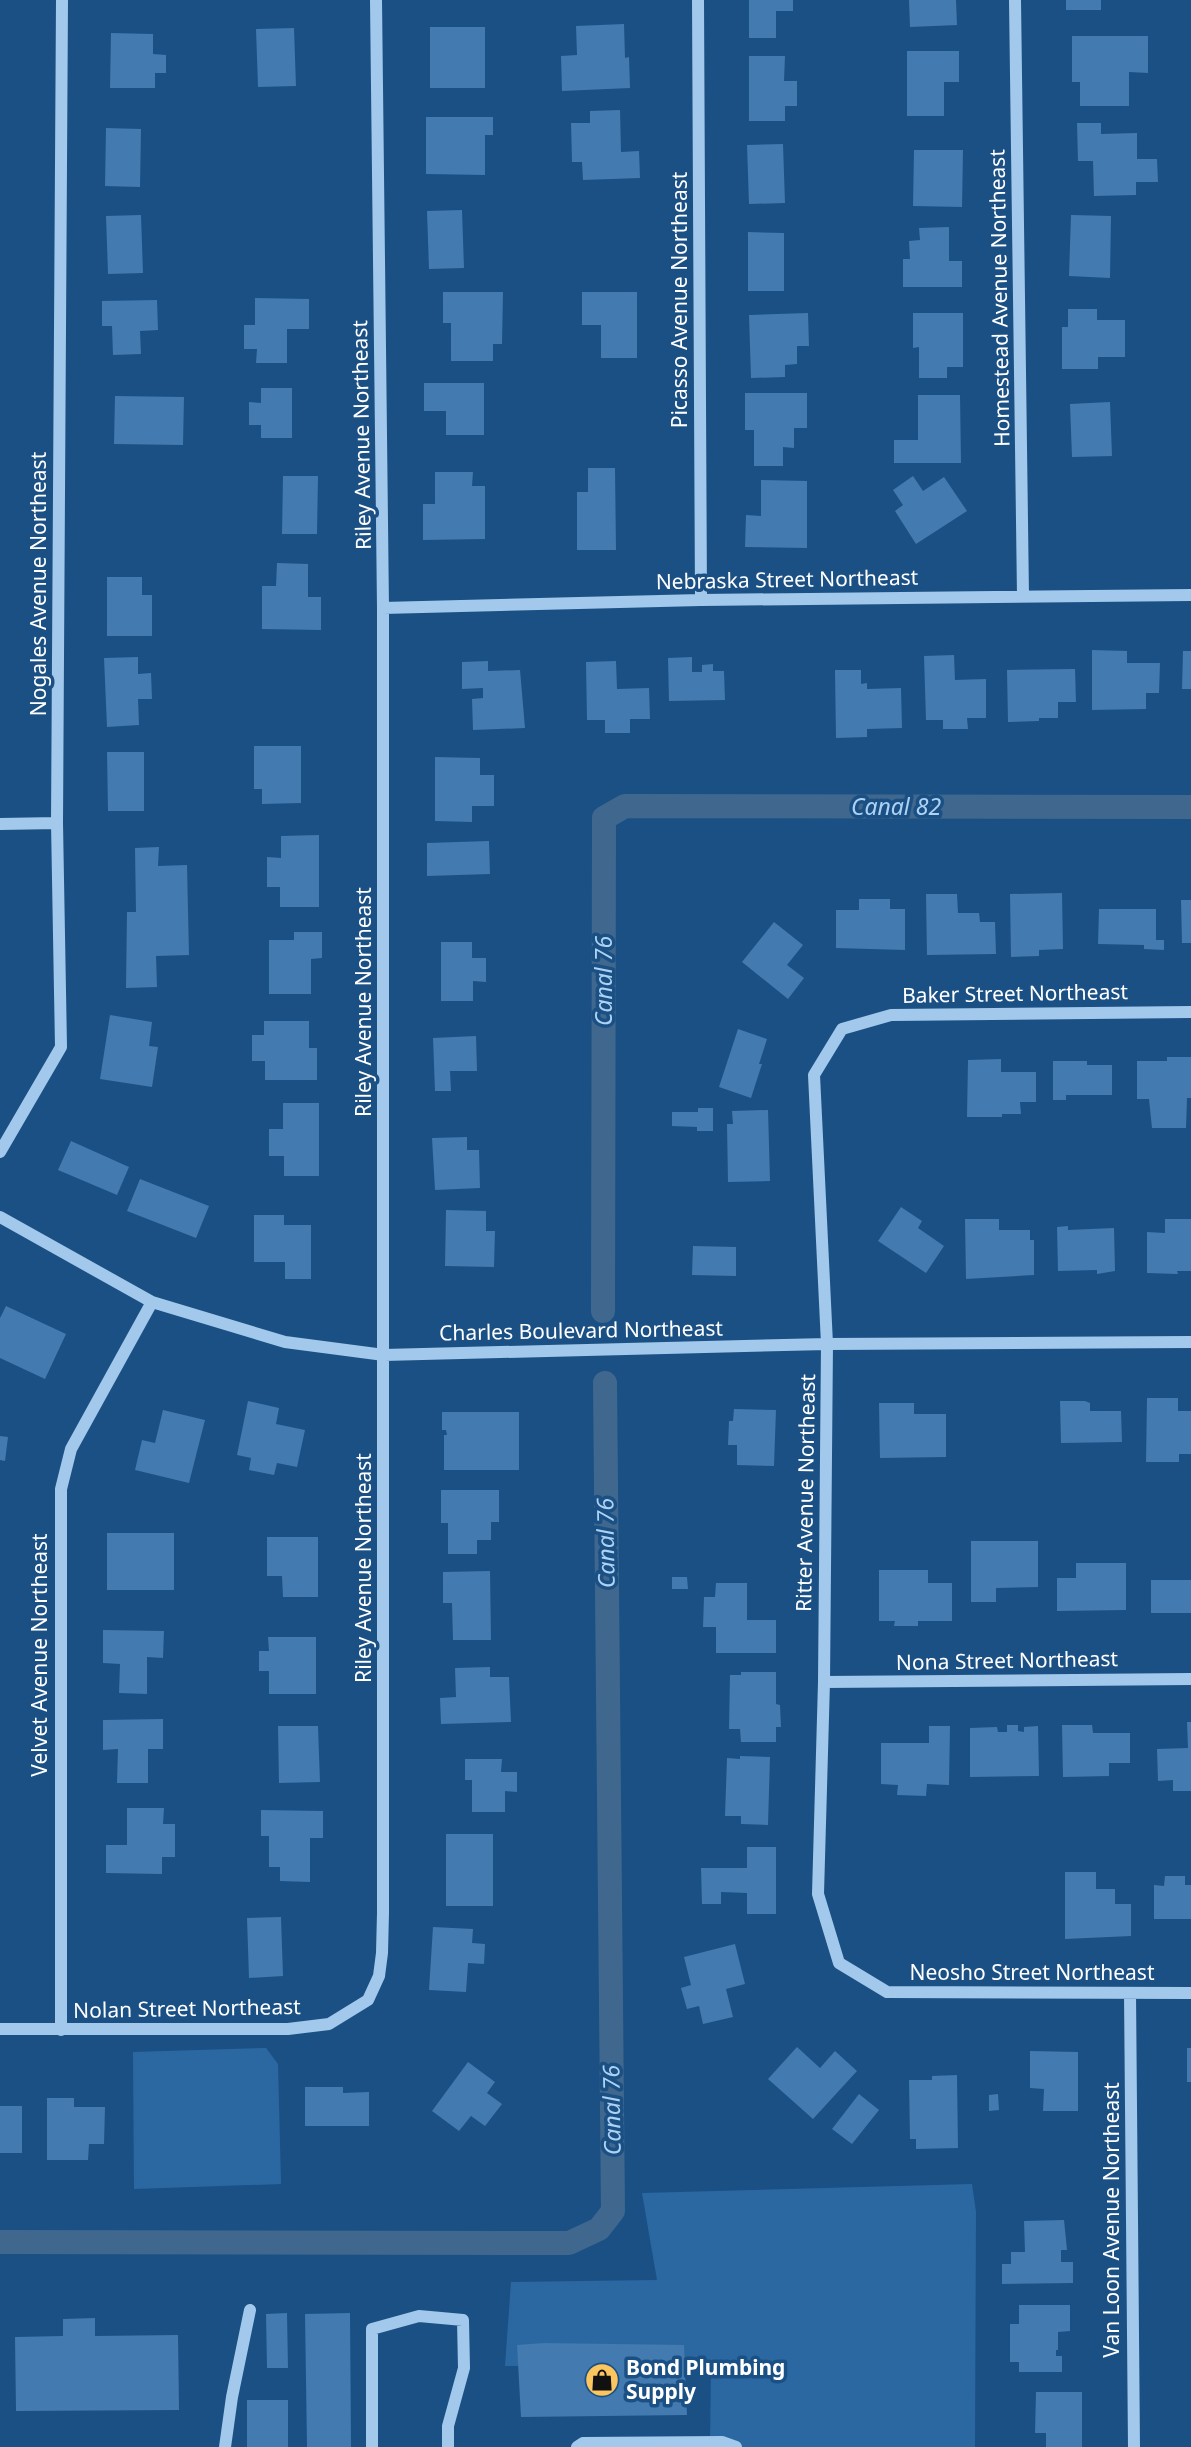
<svg xmlns="http://www.w3.org/2000/svg" width="1191" height="2447" viewBox="0 0 1191 2447" font-family="'Noto Sans',sans-serif">
<style>
.green{fill:#2b68a2}
.lines{fill:none;stroke-linecap:round;stroke-linejoin:round}
.canal{stroke:#40688e;stroke-width:24}
.building{fill:#437aaf}
.minor{stroke:#a2c8eb;stroke-width:12}
.labels{text-anchor:middle;stroke-width:7;stroke-linejoin:round;paint-order:stroke}
.street-label{font-size:21px;fill:#fff;stroke:#1b5085}
.poi-label{font-size:21px;font-weight:bold;fill:#fff;stroke:#1b5085;text-anchor:start}
.water-label{font-size:23px;font-style:italic;fill:#add2f3;stroke:#1b5085}
</style>
<rect width="100%" height="100%" fill="#1b5085"/>
<path class="green" d="M 266,2048 L 278,2064 L 281,2184 L 134,2189 L 133,2052 Z
M 972,2184 L 976,2212 L 975,2447 L 710,2447 L 711,2364 L 505,2366 L 511,2282 L 657,2280 L 642,2193 Z"/>
<g class="lines">
<path class="canal" d="M 603,1311 L 604,818 L 625,806 L 1191,807
M 0,2242 L 569,2243 L 599,2229 L 613,2211 L 605,1383"/>
</g>
<path class="building" d="M 749,0 L 793,0 L 793,11 L 776,11 L 776,38 L 749,38 Z
M 909,0 L 956,0 L 957,25 L 910,27 Z
M 1066,0 L 1101,0 L 1101,10 L 1066,10 Z
M 624,24 L 625,58 L 629,57 L 630,88 L 562,91 L 561,56 L 577,55 L 576,26 Z
M 430,27 L 485,27 L 485,88 L 430,88 Z
M 294,28 L 296,86 L 258,87 L 256,29 Z
M 111,33 L 153,34 L 153,54 L 166,55 L 166,73 L 155,73 L 155,88 L 110,88 Z
M 1072,36 L 1148,36 L 1148,73 L 1129,72 L 1129,106 L 1080,106 L 1080,82 L 1072,82 Z
M 907,51 L 959,51 L 959,82 L 944,82 L 944,116 L 907,116 Z
M 749,56 L 785,56 L 784,81 L 797,81 L 797,106 L 785,106 L 785,121 L 749,121 Z
M 620,110 L 621,152 L 639,151 L 640,178 L 583,180 L 582,162 L 572,162 L 571,123 L 590,123 L 590,111 Z
M 426,117 L 493,117 L 493,135 L 485,135 L 485,175 L 426,174 Z
M 1077,123 L 1101,123 L 1101,134 L 1137,133 L 1137,159 L 1157,159 L 1158,182 L 1136,182 L 1136,195 L 1094,196 L 1093,161 L 1078,161 Z
M 106,128 L 141,129 L 140,187 L 105,186 Z
M 783,144 L 785,203 L 749,204 L 747,145 Z
M 914,150 L 963,150 L 962,207 L 913,206 Z
M 462,210 L 464,268 L 429,269 L 427,211 Z
M 141,215 L 143,273 L 108,274 L 106,216 Z
M 1071,215 L 1111,216 L 1110,278 L 1069,276 Z
M 949,227 L 949,261 L 962,261 L 962,287 L 903,287 L 903,259 L 910,259 L 909,241 L 920,240 L 919,228 Z
M 748,232 L 784,233 L 784,291 L 748,291 Z
M 443,292 L 503,292 L 502,344 L 493,344 L 493,361 L 451,361 L 451,323 L 443,323 Z
M 582,292 L 637,292 L 637,358 L 601,358 L 601,325 L 582,325 Z
M 255,298 L 309,299 L 309,329 L 287,329 L 287,363 L 256,363 L 257,349 L 244,349 L 244,325 L 255,325 Z
M 157,300 L 158,330 L 140,331 L 141,354 L 113,355 L 112,326 L 102,326 L 102,301 Z
M 1068,309 L 1097,309 L 1097,320 L 1125,320 L 1125,357 L 1098,357 L 1098,369 L 1062,369 L 1062,327 L 1068,327 Z
M 808,313 L 809,346 L 797,346 L 797,364 L 785,365 L 785,377 L 751,378 L 749,315 Z
M 913,313 L 963,313 L 963,367 L 947,367 L 947,378 L 919,378 L 919,347 L 913,348 Z
M 424,383 L 484,383 L 484,435 L 446,435 L 446,411 L 424,411 Z
M 261,388 L 292,388 L 292,438 L 261,438 L 261,425 L 249,425 L 249,402 L 261,403 Z
M 745,393 L 807,393 L 807,428 L 794,428 L 794,448 L 783,447 L 783,466 L 754,466 L 754,430 L 745,430 Z
M 918,395 L 960,395 L 961,463 L 894,463 L 894,440 L 918,440 Z
M 115,396 L 184,397 L 183,445 L 114,444 Z
M 1110,402 L 1112,456 L 1072,457 L 1070,404 Z
M 588,468 L 615,468 L 616,550 L 577,550 L 577,492 L 588,492 Z
M 435,472 L 473,472 L 472,486 L 485,486 L 485,539 L 423,540 L 423,504 L 435,504 Z
M 283,476 L 318,476 L 317,534 L 282,534 Z
M 913,476 L 923,491 L 944,477 L 967,511 L 916,544 L 895,511 L 903,505 L 893,490 Z
M 761,480 L 807,481 L 807,548 L 745,547 L 746,515 L 761,516 Z
M 277,563 L 308,564 L 308,597 L 321,597 L 321,630 L 262,629 L 262,586 L 276,586 Z
M 107,577 L 142,577 L 142,595 L 152,595 L 152,636 L 107,636 Z
M 1092,650 L 1127,651 L 1127,663 L 1160,663 L 1159,693 L 1146,693 L 1146,709 L 1092,710 Z
M 1183,651 L 1191,651 L 1191,689 L 1182,689 Z
M 954,655 L 955,680 L 986,679 L 986,718 L 967,718 L 968,729 L 943,729 L 943,720 L 926,720 L 924,656 Z
M 138,657 L 138,674 L 151,673 L 152,699 L 138,699 L 139,725 L 107,727 L 104,658 Z
M 692,657 L 692,672 L 702,672 L 702,665 L 713,664 L 713,671 L 724,671 L 725,700 L 669,701 L 668,658 Z
M 488,661 L 488,671 L 520,670 L 525,728 L 473,730 L 472,699 L 483,698 L 483,688 L 462,689 L 462,662 Z
M 616,661 L 617,689 L 649,688 L 650,719 L 630,719 L 630,733 L 605,733 L 605,720 L 587,720 L 586,662 Z
M 1075,669 L 1076,702 L 1058,702 L 1058,718 L 1039,718 L 1039,721 L 1008,722 L 1007,670 Z
M 835,670 L 861,670 L 861,684 L 867,683 L 867,689 L 901,688 L 902,728 L 867,729 L 867,737 L 836,738 Z
M 254,746 L 301,746 L 301,803 L 262,804 L 262,789 L 254,789 Z
M 107,752 L 144,752 L 144,811 L 108,811 Z
M 435,757 L 480,758 L 480,775 L 494,775 L 494,806 L 472,806 L 472,822 L 435,821 Z
M 319,835 L 319,907 L 280,907 L 280,887 L 267,887 L 267,857 L 281,858 L 281,836 Z
M 489,841 L 490,874 L 427,876 L 427,843 Z
M 159,847 L 158,866 L 187,865 L 189,955 L 156,956 L 157,987 L 126,988 L 127,912 L 136,912 L 135,848 Z
M 1062,893 L 1063,949 L 1039,950 L 1039,956 L 1011,957 L 1010,894 Z
M 926,894 L 957,894 L 958,913 L 979,913 L 980,922 L 995,922 L 996,954 L 927,955 Z
M 859,899 L 890,899 L 890,909 L 905,909 L 905,950 L 836,948 L 836,910 L 859,910 Z
M 1181,900 L 1191,900 L 1191,943 L 1182,943 Z
M 1099,909 L 1156,909 L 1156,940 L 1164,940 L 1164,950 L 1144,949 L 1144,945 L 1098,944 Z
M 774,922 L 803,945 L 787,965 L 804,978 L 788,999 L 742,962 Z
M 294,932 L 322,932 L 322,958 L 311,959 L 311,994 L 269,994 L 269,940 L 294,940 Z
M 441,942 L 472,942 L 472,958 L 486,958 L 486,982 L 473,981 L 473,1001 L 441,1001 Z
M 110,1015 L 152,1022 L 149,1046 L 158,1047 L 152,1087 L 100,1079 Z
M 264,1021 L 309,1021 L 309,1048 L 317,1048 L 317,1080 L 265,1080 L 265,1061 L 252,1061 L 252,1035 L 264,1035 Z
M 738,1029 L 767,1039 L 759,1064 L 762,1064 L 751,1098 L 719,1087 Z
M 476,1036 L 477,1071 L 450,1071 L 451,1091 L 435,1091 L 433,1038 Z
M 1167,1057 L 1191,1057 L 1191,1098 L 1187,1098 L 1186,1128 L 1152,1128 L 1149,1099 L 1137,1099 L 1137,1061 L 1167,1061 Z
M 1001,1059 L 1001,1072 L 1036,1072 L 1036,1102 L 1020,1102 L 1021,1114 L 1002,1114 L 1002,1117 L 967,1117 L 968,1060 Z
M 1053,1061 L 1087,1061 L 1087,1065 L 1112,1065 L 1112,1095 L 1066,1095 L 1066,1100 L 1053,1100 Z
M 283,1103 L 319,1103 L 319,1176 L 284,1176 L 284,1156 L 269,1156 L 269,1129 L 283,1129 Z
M 698,1108 L 713,1108 L 713,1131 L 697,1131 L 697,1127 L 672,1126 L 672,1112 L 698,1112 Z
M 768,1110 L 770,1181 L 728,1182 L 727,1124 L 733,1124 L 732,1111 Z
M 467,1137 L 467,1150 L 479,1150 L 480,1188 L 435,1190 L 432,1138 Z
M 71,1141 L 129,1167 L 117,1195 L 58,1170 Z
M 140,1179 L 209,1206 L 196,1238 L 127,1211 Z
M 901,1207 L 922,1221 L 918,1228 L 944,1246 L 926,1273 L 878,1241 Z
M 446,1210 L 486,1211 L 486,1231 L 495,1231 L 494,1267 L 445,1266 Z
M 254,1215 L 284,1215 L 284,1225 L 311,1225 L 311,1279 L 285,1279 L 285,1262 L 254,1262 Z
M 965,1219 L 999,1219 L 999,1230 L 1030,1230 L 1030,1240 L 1034,1240 L 1034,1275 L 966,1279 Z
M 1165,1219 L 1191,1219 L 1191,1271 L 1177,1271 L 1178,1274 L 1147,1273 L 1147,1232 L 1165,1233 Z
M 1068,1226 L 1068,1230 L 1114,1228 L 1115,1271 L 1097,1274 L 1097,1270 L 1058,1271 L 1057,1227 Z
M 693,1246 L 736,1247 L 736,1276 L 692,1275 Z
M 6,1306 L 66,1334 L 45,1379 L 0,1358 L 0,1318 Z
M 1147,1398 L 1178,1398 L 1178,1411 L 1191,1411 L 1191,1454 L 1179,1454 L 1179,1462 L 1146,1462 Z
M 248,1401 L 279,1408 L 276,1424 L 305,1430 L 297,1467 L 277,1463 L 274,1475 L 249,1470 L 251,1458 L 237,1455 Z
M 1060,1401 L 1085,1401 L 1090,1403 L 1090,1411 L 1121,1411 L 1122,1442 L 1061,1443 Z
M 879,1403 L 914,1403 L 914,1414 L 946,1414 L 946,1457 L 880,1458 Z
M 734,1409 L 776,1410 L 774,1466 L 737,1465 L 737,1445 L 728,1445 L 729,1421 L 733,1421 Z
M 163,1410 L 205,1420 L 189,1483 L 135,1470 L 142,1440 L 155,1443 Z
M 442,1412 L 519,1412 L 519,1470 L 444,1470 L 444,1435 L 447,1435 L 446,1430 L 442,1430 Z
M 0,1436 L 8,1437 L 5,1461 L 0,1460 Z
M 441,1490 L 499,1490 L 499,1522 L 491,1522 L 491,1540 L 477,1540 L 477,1554 L 448,1554 L 448,1523 L 441,1523 Z
M 107,1533 L 174,1533 L 174,1590 L 107,1590 Z
M 267,1537 L 318,1537 L 318,1597 L 283,1597 L 282,1576 L 267,1576 Z
M 971,1541 L 1038,1541 L 1038,1587 L 996,1588 L 996,1602 L 971,1602 Z
M 1076,1563 L 1126,1563 L 1126,1610 L 1057,1611 L 1057,1578 L 1076,1578 Z
M 879,1570 L 928,1570 L 928,1583 L 952,1583 L 952,1621 L 918,1621 L 918,1626 L 894,1626 L 895,1621 L 879,1621 Z
M 490,1571 L 491,1640 L 453,1640 L 452,1603 L 443,1603 L 443,1572 Z
M 672,1577 L 687,1577 L 688,1589 L 672,1589 Z
M 1151,1580 L 1191,1580 L 1191,1613 L 1151,1613 Z
M 716,1583 L 747,1583 L 747,1620 L 776,1620 L 776,1653 L 716,1653 L 716,1627 L 703,1627 L 704,1597 L 715,1597 Z
M 103,1630 L 164,1631 L 163,1658 L 147,1657 L 147,1694 L 119,1693 L 120,1664 L 103,1663 Z
M 268,1637 L 316,1637 L 316,1694 L 269,1694 L 269,1671 L 259,1671 L 259,1651 L 269,1651 Z
M 490,1667 L 490,1677 L 509,1677 L 511,1722 L 441,1724 L 440,1698 L 456,1697 L 455,1668 Z
M 741,1672 L 776,1672 L 776,1704 L 780,1705 L 781,1727 L 776,1727 L 776,1742 L 741,1742 L 740,1729 L 729,1729 L 730,1675 L 741,1675 Z
M 163,1719 L 163,1749 L 148,1749 L 148,1783 L 117,1783 L 118,1749 L 103,1750 L 103,1720 Z
M 1187,1722 L 1191,1722 L 1191,1791 L 1173,1791 L 1173,1780 L 1158,1781 L 1157,1749 L 1188,1748 Z
M 1007,1725 L 1018,1725 L 1018,1731 L 1024,1732 L 1024,1727 L 1038,1726 L 1039,1776 L 970,1777 L 970,1728 L 997,1727 L 998,1732 L 1007,1732 Z
M 1062,1725 L 1092,1725 L 1093,1733 L 1130,1733 L 1130,1763 L 1109,1763 L 1109,1776 L 1063,1777 Z
M 278,1726 L 318,1726 L 320,1782 L 279,1783 Z
M 929,1726 L 950,1726 L 949,1785 L 927,1784 L 926,1796 L 897,1795 L 898,1785 L 881,1784 L 881,1743 L 929,1743 Z
M 740,1756 L 770,1757 L 768,1825 L 741,1824 L 741,1816 L 725,1816 L 727,1758 L 740,1759 Z
M 465,1759 L 502,1759 L 501,1772 L 517,1772 L 517,1792 L 505,1791 L 505,1812 L 472,1812 L 472,1780 L 465,1780 Z
M 127,1808 L 164,1808 L 163,1824 L 175,1824 L 175,1857 L 162,1857 L 162,1874 L 106,1873 L 106,1845 L 127,1845 Z
M 261,1810 L 323,1811 L 323,1838 L 310,1838 L 310,1882 L 280,1881 L 280,1867 L 269,1867 L 269,1836 L 261,1836 Z
M 446,1834 L 493,1834 L 493,1906 L 446,1906 Z
M 747,1847 L 776,1847 L 776,1914 L 747,1914 L 747,1893 L 721,1892 L 721,1904 L 702,1904 L 701,1868 L 747,1868 Z
M 1065,1872 L 1096,1872 L 1096,1889 L 1115,1889 L 1115,1904 L 1131,1904 L 1131,1936 L 1065,1939 Z
M 1165,1876 L 1185,1876 L 1185,1885 L 1191,1885 L 1191,1919 L 1154,1919 L 1154,1885 L 1164,1886 Z
M 281,1917 L 283,1976 L 249,1978 L 247,1918 Z
M 433,1927 L 473,1929 L 472,1943 L 485,1944 L 484,1964 L 468,1963 L 466,1992 L 429,1990 Z
M 735,1944 L 745,1984 L 726,1989 L 733,2017 L 703,2024 L 699,2006 L 687,2009 L 681,1988 L 691,1985 L 684,1957 Z
M 797,2047 L 820,2068 L 835,2051 L 857,2071 L 813,2119 L 768,2079 Z
M 1187,2048 L 1191,2048 L 1191,2082 L 1187,2082 Z
M 1030,2051 L 1078,2052 L 1078,2111 L 1043,2111 L 1044,2089 L 1030,2088 Z
M 468,2062 L 495,2082 L 487,2093 L 502,2104 L 485,2126 L 471,2116 L 459,2131 L 432,2111 Z
M 957,2075 L 958,2148 L 916,2149 L 916,2139 L 910,2139 L 909,2080 L 932,2080 L 932,2076 Z
M 305,2087 L 343,2087 L 343,2093 L 369,2092 L 369,2126 L 305,2126 Z
M 859,2094 L 879,2110 L 852,2144 L 832,2129 Z
M 998,2094 L 999,2110 L 989,2111 L 989,2095 Z
M 47,2098 L 74,2098 L 74,2107 L 105,2107 L 104,2144 L 89,2144 L 88,2160 L 47,2160 Z
M 0,2106 L 22,2106 L 22,2153 L 0,2153 Z
M 1064,2220 L 1067,2250 L 1061,2250 L 1061,2262 L 1073,2262 L 1073,2283 L 1002,2284 L 1002,2264 L 1011,2264 L 1011,2252 L 1025,2252 L 1024,2221 Z
M 1019,2305 L 1070,2305 L 1070,2331 L 1058,2332 L 1058,2350 L 1056,2350 L 1056,2356 L 1062,2356 L 1062,2372 L 1019,2372 L 1019,2362 L 1010,2362 L 1010,2324 L 1019,2324 Z
M 287,2313 L 288,2368 L 267,2368 L 266,2314 Z
M 350,2313 L 351,2447 L 307,2447 L 305,2314 Z
M 95,2318 L 95,2336 L 178,2335 L 179,2410 L 16,2411 L 15,2337 L 63,2336 L 63,2319 Z
M 544,2343 L 684,2345 L 687,2415 L 521,2417 L 517,2345 Z
M 1036,2392 L 1082,2392 L 1082,2447 L 1046,2447 L 1046,2433 L 1035,2433 Z
M 247,2400 L 288,2400 L 288,2447 L 247,2447 Z"/>
<g class="lines">
<path class="minor" d="M 698,0 L 701,600
M 1015,0 L 1023,596
M 383,608 L 701,600 L 1191,595
M 0,824 L 57,823
M 1191,1012 L 891,1015 L 842,1029 L 814,1075 L 827,1344 L 824,1682 L 818,1894 L 839,1963 L 887,1992 L 1191,1993
M 0,1152 L 61,1047 L 57,823 L 62,0
M 0,1217 L 152,1302 L 285,1342 L 384,1355 L 827,1344 L 1191,1342
M 824,1682 L 1191,1679
M 1130,1993 L 1134,2447
M 0,2029 L 288,2029 L 329,2024 L 368,2000 L 379,1976 L 382,1953 L 383,1913 L 383,608 L 376,0
M 61,2030 L 61,1489 L 71,1449 L 152,1302
M 225,2447 L 232,2397 L 250,2310
M 372,2447 L 372,2329 L 419,2316 L 463,2320 L 464,2368 L 448,2426 L 448,2447
M 577,2447 L 583,2443 L 722,2442 L 736,2447"/>
</g>
<defs>
<g id="shop-disc" transform="scale(1.75)"><circle r="9.5" fill="#fdc55e" stroke="#1b5085"/><path d="M-5-2.5h2.3a2.7 3.5 0 0 1 5.4 0H5L5.5 6h-11ZM-1.5-2.5h3a1.5 2.3 0 0 0-3 0Z" fill="#111"/></g>
</defs>
<g fill-rule="evenodd">
<use href="#shop-disc" x="602" y="2380"/>
</g>
<g class="labels">
<g class="street-label">
<text transform="translate(1000 298) rotate(-91)" y="7">Homestead Avenue Northeast</text>
<text transform="translate(680 300) rotate(-90)" y="7">Picasso Avenue Northeast</text>
<text transform="translate(362 435) rotate(-91)" y="7">Riley Avenue Northeast</text>
<text transform="translate(787 580) rotate(-1)" y="7">Nebraska Street Northeast</text>
<text transform="translate(39 584) rotate(-90)" y="7">Nogales Avenue Northeast</text>
<text transform="translate(1015 994) rotate(-1)" y="7">Baker Street Northeast</text>
<text transform="translate(364 1002) rotate(-90)" y="7">Riley Avenue Northeast</text>
<text transform="translate(581 1331) rotate(-1)" y="7">Charles Boulevard Northeast</text>
<text transform="translate(806 1493) rotate(-89)" y="7">Ritter Avenue Northeast</text>
<text transform="translate(364 1568) rotate(-90)" y="7">Riley Avenue Northeast</text>
<text transform="translate(40 1655) rotate(-90)" y="7">Velvet Avenue Northeast</text>
<text transform="translate(1007 1661) rotate(-1)" y="7">Nona Street Northeast</text>
<text x="1032" y="1980">Neosho Street Northeast</text>
<text transform="translate(187 2009) rotate(-1)" y="7">Nolan Street Northeast</text>
<text transform="translate(1112 2220) rotate(-90)" y="7">Van Loon Avenue Northeast</text>
</g>
<g class="poi-label">
<text x="626" y="2375">Bond Plumbing<tspan x="626" dy="24">Supply</tspan></text>
</g>
<g class="water-label">
<text x="896" y="815">Canal 82</text>
<text transform="translate(604 981) rotate(-90)" y="8">Canal 76</text>
<text transform="translate(606 1543) rotate(-91)" y="8">Canal 76</text>
<text transform="translate(612 2110) rotate(-91)" y="8">Canal 76</text>
</g>
</g>
</svg>
